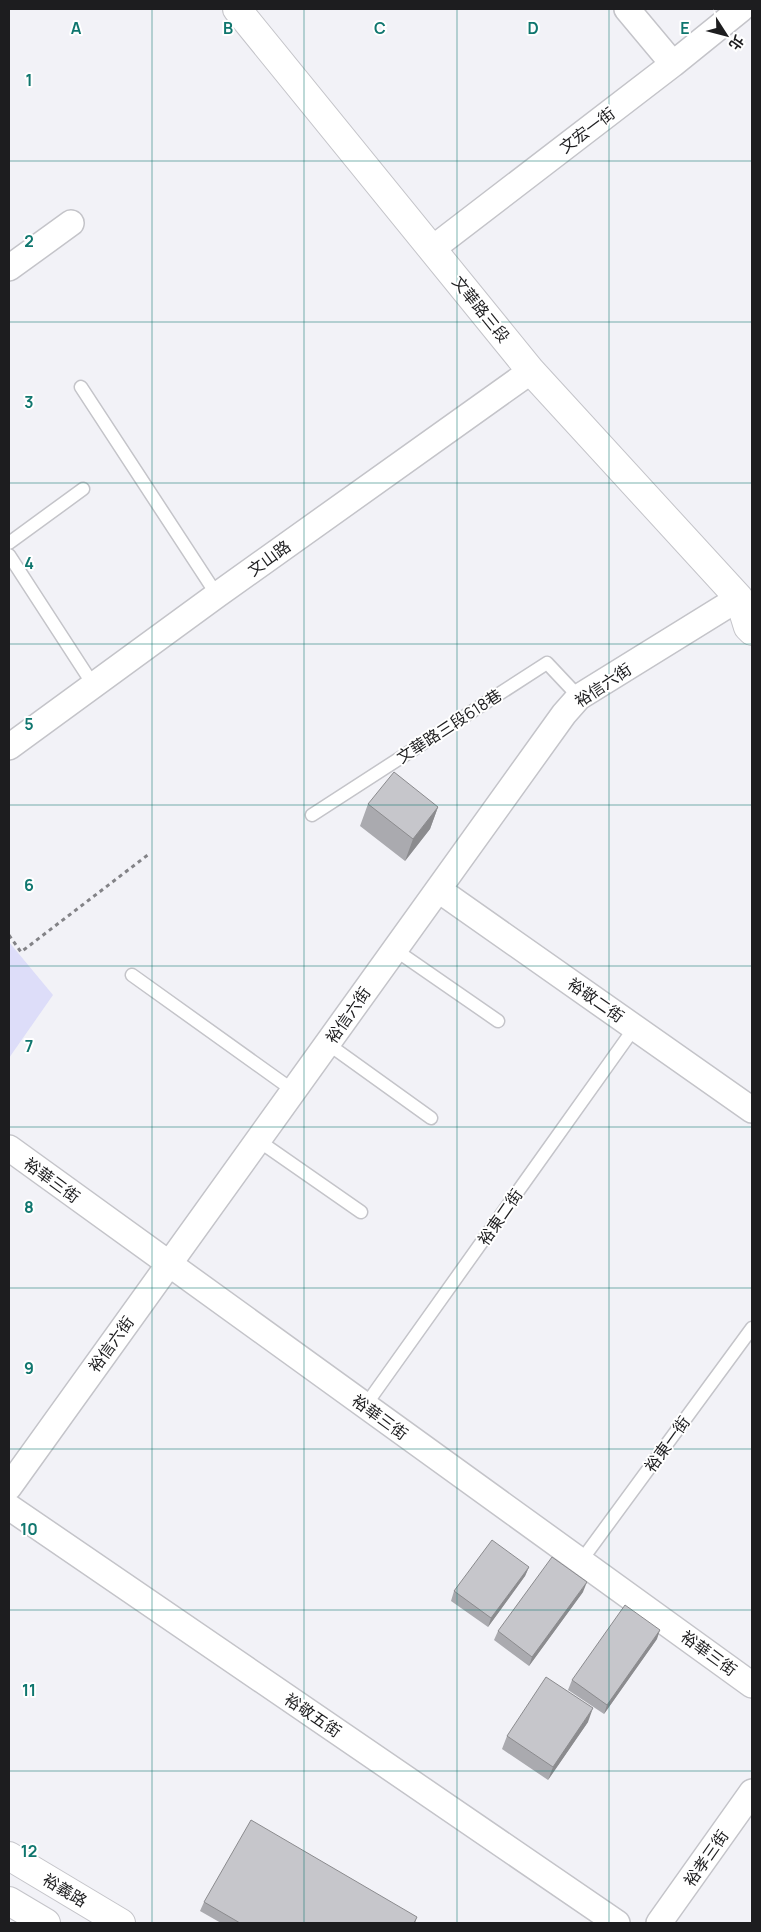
<svg xmlns="http://www.w3.org/2000/svg" width="761" height="1932" viewBox="0 0 761 1932" font-family="Manrope,'Noto Sans TC',sans-serif">
<style>
.green{fill:#ddddf9}
.lines{fill:none;stroke-linecap:round;stroke-linejoin:round}
.lane-casing{stroke:#c4c4c9;stroke-width:15}
.street-casing{stroke:#c4c4c9;stroke-width:28}
.secondary-casing{stroke:#c4c4c9;stroke-width:30}
.path{stroke:#838387;stroke-width:3;stroke-dasharray:4 4;stroke-linecap:butt}
.lane{stroke:#fff;stroke-width:12}
.street{stroke:#fff;stroke-width:25}
.secondary{stroke:#fff;stroke-width:28}
.wall{fill:#aaaaaf}
.shaded-wall{fill:#8b8b8e}
.building{fill:#c6c6cb;stroke:#8b8b8e}
.grid{fill:none;stroke:#0f766e;stroke-width:1;stroke-opacity:0.55}
.labels{text-anchor:middle;stroke-width:4;stroke-linejoin:round;paint-order:stroke}
.street-label{font-size:16px;fill:#1d1d1f;stroke:#fff}
.grid-label{font-size:16px;text-anchor:middle;font-weight:bold;fill:#0f766e;stroke:#fff;stroke-width:4;stroke-linejoin:round;paint-order:stroke}
</style>
<rect width="100%" height="100%" fill="#f2f2f7"/>
<path class="green" d="M 9,942 L 53,995 L 9,1058 Z"/>
<g class="lines">
<g class="lane-casing">
<path id="lane" d="M 81,387 L 217,595
M 9,543 L 83,489
M 9,555 L 94,686
M 312,815 L 547,663 L 579,697
M 394,949 L 498,1021
M 132,975 L 294,1091
M 328,1044 L 431,1118
M 259,1141 L 361,1212
M 365,1406 L 635,1027
M 581,1561 L 752,1328"/>
</g>
<g class="street-casing">
<path id="street" d="M 627,9 L 673,64
M 432,249 L 673,64 L 741,9
M 9,268 L 71,223
M 9,747 L 217,595 L 531,371
M 439,890 L 752,1110
M 9,1148 L 752,1685
M 9,1487 C 194,1229 380,972 564,714 L 579,697 L 739,598
M 9,1507 L 617,1923
M 659,1923 L 752,1792"/>
</g>
<g class="secondary-casing">
<path id="secondary" d="M 237,9 L 531,371 L 739,598 L 748,627 L 752,631
M 9,1856 L 121,1923
M 9,1901 L 46,1923"/>
</g>
<path class="path" d="M 9,935 L 21,952 L 149,854"/>
<use href="#lane" class="lane"/>
<use href="#street" class="street"/>
<use href="#secondary" class="secondary"/>
</g>
<path class="wall" d="M 368,804 L 438,807 L 430,829 L 405,861 L 360,826 Z
M 529,1567 L 525,1576 L 488,1627 L 451,1601 L 454,1591 Z
M 583,1592 L 529,1666 L 494,1640 L 498,1631 Z
M 657,1639 L 604,1714 L 568,1690 L 572,1680 Z
M 588,1722 L 548,1780 L 502,1749 L 507,1736 Z
M 204,1902 L 417,1917 L 415,1923 L 221,1923 L 200,1911 Z"/>
<path class="shaded-wall" d="M 438,807 L 430,829 L 405,861 L 413,839 Z
M 529,1567 L 525,1576 L 488,1627 L 491,1618 Z
M 587,1582 L 583,1592 L 529,1666 L 532,1657 Z
M 660,1630 L 657,1639 L 604,1714 L 607,1705 Z
M 593,1708 L 588,1722 L 548,1780 L 553,1767 Z"/>
<path class="building" d="M 394,772 L 438,807 L 413,839 L 368,804 Z
M 492,1540 L 529,1567 L 491,1618 L 454,1591 Z
M 552,1557 L 587,1582 L 532,1657 L 498,1631 Z
M 625,1605 L 660,1630 L 607,1705 L 572,1680 Z
M 546,1677 L 593,1708 L 553,1767 L 507,1736 Z
M 251,1820 L 417,1917 L 414,1923 L 240,1923 L 204,1902 Z"/>
<path class="grid" d="M 152,9 L 152,1923M 304,9 L 304,1923M 457,9 L 457,1923M 609,9 L 609,1923M 9,161 L 752,161M 9,322 L 752,322M 9,483 L 752,483M 9,644 L 752,644M 9,805 L 752,805M 9,966 L 752,966M 9,1127 L 752,1127M 9,1288 L 752,1288M 9,1449 L 752,1449M 9,1610 L 752,1610M 9,1771 L 752,1771"/>
<g class="labels">
<g class="street-label">
<text transform="translate(587 130) rotate(-37)" y="6">文宏一街</text>
<text transform="translate(481 309) rotate(51)" y="6">文華路三段</text>
<text transform="translate(269 558) rotate(-36)" y="6">文山路</text>
<text transform="translate(603 685) rotate(-34)" y="6">裕信六街</text>
<text transform="translate(449 726) rotate(-33)" y="6">文華路三段618巷</text>
<text transform="translate(596 1000) rotate(35)" y="6">裕敬二街</text>
<text transform="translate(348 1015) rotate(-55)" y="6">裕信六街</text>
<text transform="translate(52 1180) rotate(36)" y="6">裕華三街</text>
<text transform="translate(500 1217) rotate(-55)" y="6">裕東二街</text>
<text transform="translate(111 1344) rotate(-54)" y="6">裕信六街</text>
<text transform="translate(380 1417) rotate(36)" y="6">裕華三街</text>
<text transform="translate(667 1444) rotate(-54)" y="6">裕東一街</text>
<text transform="translate(709 1653) rotate(36)" y="6">裕華三街</text>
<text transform="translate(313 1715) rotate(34)" y="6">裕敬五街</text>
<text transform="translate(706 1858) rotate(-55)" y="6">裕孝三街</text>
<text transform="translate(65 1890) rotate(31)" y="6">裕義路</text>
</g>
</g>
<g class="grid-label">
<text x="76" y="34">A</text>
<text x="228" y="34">B</text>
<text x="380" y="34">C</text>
<text x="533" y="34">D</text>
<text x="685" y="34">E</text>
<text x="29" y="86">1</text>
<text x="29" y="247">2</text>
<text x="29" y="408">3</text>
<text x="29" y="569">4</text>
<text x="29" y="730">5</text>
<text x="29" y="891">6</text>
<text x="29" y="1052">7</text>
<text x="29" y="1213">8</text>
<text x="29" y="1374">9</text>
<text x="29" y="1535">10</text>
<text x="29" y="1696">11</text>
<text x="29" y="1857">12</text>
</g>
<rect width="761" height="1932" fill="none" stroke="#1d1d1f" stroke-width="20"/>
<g transform="translate(726 35) rotate(126)" stroke="#ffffff" stroke-width="4" paint-order="stroke">
<path d="M0-4L9 19L0 12L-9 19Z" fill="#1d1d1f"/>
<text y="-8" font-size="14" font-weight="bold" text-anchor="middle" fill="#1d1d1f">北</text>
</g>
</svg>
